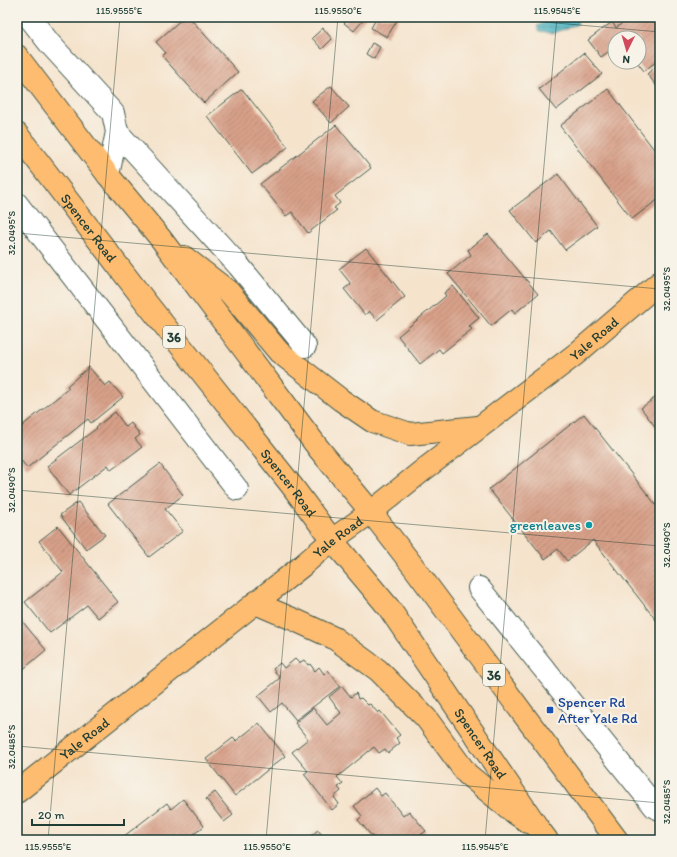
<svg xmlns="http://www.w3.org/2000/svg" width="677" height="857" viewBox="0 0 677 857" font-family="Itim,sans-serif">
<style>
.water{fill:url(#water-rules);stroke:#31767a}
.building{fill:url(#building-hatch)}
.lines{fill:none;stroke-linecap:round;stroke-linejoin:round}
.minor-casing{stroke:#3f564b;stroke-width:24}
.major-casing{stroke:#3f564b;stroke-width:24}
.minor{stroke:#fff;stroke-width:22}
.major{stroke:#fdbc70;stroke-width:22}
.ticks{fill:none;stroke:#1f3d34;stroke-width:1;stroke-opacity:0.45}
.culture-dot{fill:#0f9aa8;stroke:#f7f3e8;stroke-width:1.5}
.transit-dot{fill:#1a4fb4;stroke:#f7f3e8;stroke-width:1.5}
.labels{text-anchor:middle;stroke-width:4;stroke-linejoin:round;paint-order:stroke}
.shield{fill:#f7f3e8;stroke:#60746a;stroke-width:1}
.shield-label{font-size:13px;font-weight:bold;fill:#1f3d34}
.street-label{font-size:14px;fill:#1f3d34;stroke:#f7f3e8}
.culture-label{font-size:14px;fill:#0d838f;stroke:#f7f3e8;text-anchor:end}
.transit-label{font-size:14px;fill:#164399;stroke:#f7f3e8;text-anchor:start}
.neatline{fill:none;stroke:#1f3d34;stroke-width:1.5}
.ticks-label{font-size:10px;text-anchor:middle;fill:#1f3d34}
</style>
<defs>
<pattern id="water-rules" width="6" height="5" patternUnits="userSpaceOnUse"><rect width="6" height="5" fill="#43b0c1"/><path d="M0 2.5h6" fill="none" stroke="#37909e"/></pattern>
<pattern id="building-hatch" width="6" height="6" patternUnits="userSpaceOnUse"><rect width="6" height="6" fill="#d8a089"/><path d="M-1 1l2-2M0 6l6-6M5 7l2-2" fill="none" stroke="#af8471"/></pattern>
</defs>
<rect width="100%" height="100%" fill="#f7f3e8"/>
<filter id="ink" filterUnits="userSpaceOnUse"><feTurbulence type="fractalNoise" baseFrequency=".025" numOctaves="2"/><feDisplacementMap in="SourceGraphic" scale="8" xChannelSelector="R" yChannelSelector="G"/><feConvolveMatrix kernelMatrix="1 2 1 2 8 2 1 2 1" color-interpolation-filters="sRGB"/></filter>
<filter id="wash" filterUnits="userSpaceOnUse"><feTurbulence type="fractalNoise" baseFrequency=".012" numOctaves="4" result="noise"/><feDisplacementMap in="SourceGraphic" scale="16" xChannelSelector="R" yChannelSelector="G"/><feGaussianBlur stdDeviation="0.9" result="paint"/><feColorMatrix in="noise" values="0 0 0 0 0 0 0 0 0 0 0 0 0 0 0 0 0 1.4 0 .05"/><feComposite in="paint" operator="in"/></filter>
<g filter="url(#wash)">
<rect width="100%" height="100%" fill="#f5e3cc"/>
<path class="water" d="M 542,17 L 576,17 L 578,24 L 554,33 L 539,31 L 537,26 L 546,22 Z"/>
<g id="blocks">
<path class="building" d="M 184,17 L 189,17 L 238,72 L 204,103 L 162,56 L 166,53 L 156,42 Z
M 348,17 L 366,17 L 354,31 L 344,23 Z
M 377,17 L 399,17 L 387,37 L 371,28 Z
M 622,17 L 660,17 L 660,59 L 644,71 L 637,62 L 639,62 L 639,38 L 615,38 L 615,47 L 601,57 L 588,40 L 612,22 L 616,28 L 625,21 Z
M 323,28 L 332,39 L 322,49 L 312,38 Z
M 372,43 L 380,47 L 374,59 L 366,54 Z
M 584,53 L 602,74 L 556,110 L 539,89 Z
M 660,63 L 660,90 L 647,74 Z
M 331,86 L 349,107 L 331,123 L 312,101 Z
M 242,89 L 288,147 L 252,174 L 207,116 Z
M 608,89 L 656,152 L 660,149 L 660,185 L 657,188 L 660,191 L 660,198 L 632,219 L 560,126 Z
M 336,125 L 371,168 L 335,196 L 340,203 L 334,208 L 337,210 L 308,233 L 292,212 L 286,216 L 260,184 Z
M 558,174 L 597,226 L 565,250 L 551,231 L 536,243 L 510,210 Z
M 488,234 L 538,294 L 515,313 L 512,309 L 491,326 L 448,274 L 471,255 L 468,250 Z
M 366,248 L 405,297 L 377,320 L 369,311 L 365,315 L 344,289 L 351,284 L 339,269 Z
M 453,286 L 479,318 L 469,326 L 472,329 L 442,353 L 439,349 L 420,364 L 398,336 L 446,296 L 444,293 Z
M 89,367 L 105,386 L 110,382 L 123,397 L 91,423 L 88,419 L 27,468 L 17,455 L 17,430 L 69,388 L 67,386 Z
M 660,394 L 660,433 L 641,408 Z
M 115,412 L 126,427 L 131,423 L 140,435 L 135,439 L 142,447 L 111,470 L 108,465 L 69,495 L 47,466 L 97,428 L 96,427 Z
M 584,414 L 660,510 L 660,625 L 593,540 L 567,561 L 558,549 L 545,559 L 489,489 Z
M 160,464 L 183,495 L 165,509 L 183,531 L 149,557 L 108,504 Z
M 78,502 L 105,535 L 86,549 L 60,515 Z
M 58,526 L 118,602 L 98,618 L 87,605 L 50,633 L 25,602 L 63,572 L 39,541 Z
M 17,615 L 46,650 L 20,672 L 17,668 Z
M 295,659 L 299,663 L 304,660 L 308,665 L 310,664 L 315,671 L 319,667 L 324,674 L 328,670 L 340,686 L 296,720 L 282,703 L 271,712 L 258,696 L 280,678 L 273,669 L 280,663 L 284,668 Z
M 342,686 L 351,697 L 356,693 L 358,699 L 361,698 L 368,705 L 370,704 L 378,713 L 380,711 L 400,735 L 396,738 L 400,743 L 388,753 L 385,749 L 379,753 L 374,747 L 337,777 L 343,784 L 338,787 L 341,791 L 334,797 L 339,804 L 332,810 L 304,774 L 308,771 L 292,752 L 308,739 L 295,723 L 313,708 L 327,725 L 341,713 L 329,697 Z
M 259,723 L 285,756 L 235,796 L 206,759 L 233,738 L 236,741 Z
M 375,788 L 381,796 L 385,793 L 403,816 L 409,811 L 426,831 L 419,836 L 422,840 L 375,840 L 358,820 L 362,816 L 354,806 Z
M 215,792 L 233,815 L 224,822 L 206,799 Z
M 183,799 L 204,826 L 187,840 L 119,840 L 167,803 L 171,809 Z
M 318,830 L 326,840 L 306,840 Z"/>
</g>
</g>
<g filter="url(#ink)">
<use href="#blocks" fill-opacity="0" stroke="#3f564b" stroke-width="1"/>
<g class="lines">
<g class="minor-casing">
<path id="minor" d="M 29,17 L 50,44 L 113,113 L 117,132 L 108,175
M 117,132 L 239,266 L 305,346
M 17,204 L 237,489
M 479,588 L 655,807 L 660,809"/>
</g>
<g class="major-casing">
<g id="major">
<path d="M 17,56 L 108,175 L 161,239 L 319,449 L 371,512 L 413,566 L 617,840"/>
<path id="s1" d="M 17,134 L 145,301 L 292,486 L 332,540 L 389,608 L 538,828 L 547,840"/>
<path d="M 184,257 L 229,292 L 279,352 L 341,400 L 372,421 L 410,434 L 478,427"/>
<path d="M 255,603 L 295,620 L 334,638 L 378,670 L 426,718 L 467,774 L 512,811 L 528,822"/>
<path id="s2" d="M 17,792 L 302,566 L 332,540 L 371,512 L 422,471 L 576,354 L 660,282"/>
</g>
</g>
<use href="#minor" class="minor"/>
<use href="#major" class="major"/>
</g>
</g>
<path class="ticks" d="M 486,17 L 660,32M 17,233 L 660,289M 17,490 L 660,546M 17,746 L 660,803M 48,840 L 120,17M 266,840 L 338,17M 485,840 L 557,17"/>
<circle class="culture-dot" cx="589" cy="525" r="4"/>
<rect class="transit-dot" x="546" y="706" width="8" height="8" rx="2"/>
<g class="labels">
<g class="shield">
<rect x="163" y="326" width="22" height="22" rx="3"/>
<rect x="483" y="664" width="22" height="22" rx="3"/>
</g>
<g class="shield-label">
<text x="174" y="342">36</text>
<text x="494" y="680">36</text>
</g>
<g class="street-label">
<text dy="5" stroke="none"><textPath href="#s1" startOffset="118">Spencer Road</textPath></text>
<text dy="5" stroke="none"><textPath href="#s2" startOffset="734">Yale Road</textPath></text>
<text dy="5" stroke="none"><textPath href="#s1" startOffset="442">Spencer Road</textPath></text>
<text dy="5" stroke="none"><textPath href="#s2" startOffset="410">Yale Road</textPath></text>
<text dy="5" stroke="none"><textPath href="#s2" startOffset="86">Yale Road</textPath></text>
<text dy="5" stroke="none"><textPath href="#s1" startOffset="766">Spencer Road</textPath></text>
</g>
<g class="culture-label">
<text x="581" y="530">greenleaves</text>
</g>
<g class="transit-label">
<text x="558" y="707">Spencer Rd<tspan x="558" dy="16">After Yale Rd</tspan></text>
</g>
</g>
<rect width="677" height="857" fill="none" stroke="#f7f3e8" stroke-width="44"/>
<g transform="translate(627 50) rotate(185)"><circle r="19" fill="#f7f3e8" stroke="#a1aaa0"/>
<path d="M0-3L7 15L0 10L-7 15Z" fill="#d1495b"/>
<text y="-6" font-size="11" font-weight="bold" text-anchor="middle" fill="#1f3d34">N</text>
</g>
<path d="M32 819v6h92v-6" fill="none" stroke="#1f3d34" stroke-width="2"/>
<text x="38" y="819" font-size="12" fill="#1f3d34" stroke="#f7f3e8" stroke-width="3" paint-order="stroke">20 m</text>
<rect x="22" y="22" width="633" height="813" class="neatline"/>
<g class="ticks-label">
<text x="119" y="14">115.9555°E</text>
<text x="338" y="14">115.9550°E</text>
<text x="557" y="14">115.9545°E</text>
<text transform="translate(11 233) rotate(-90)" y="4">32.0495°S</text>
<text transform="translate(666 289) rotate(-90)" y="4">32.0495°S</text>
<text transform="translate(11 490) rotate(-90)" y="4">32.0490°S</text>
<text transform="translate(666 545) rotate(-90)" y="4">32.0490°S</text>
<text transform="translate(11 747) rotate(-90)" y="4">32.0485°S</text>
<text transform="translate(666 802) rotate(-90)" y="4">32.0485°S</text>
<text x="48" y="850">115.9555°E</text>
<text x="267" y="850">115.9550°E</text>
<text x="485" y="850">115.9545°E</text>
</g>
</svg>
